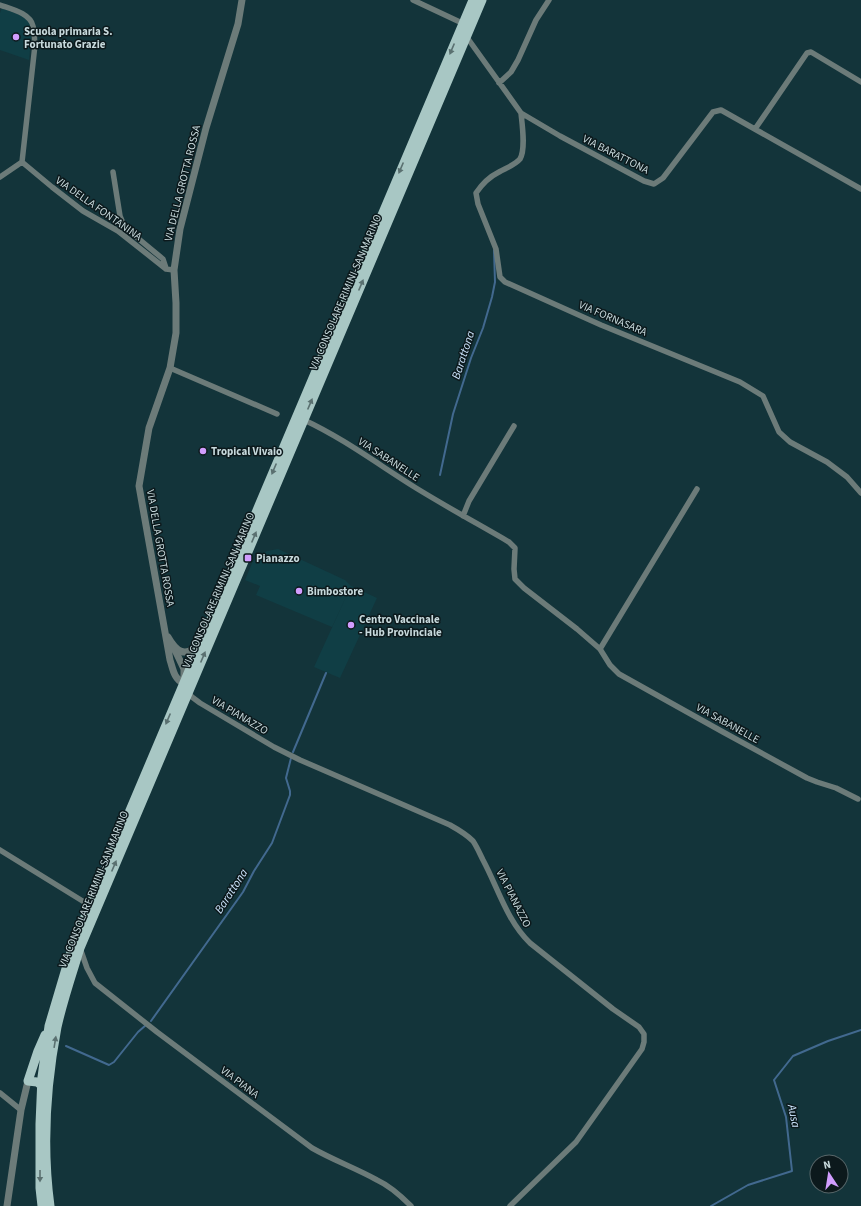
<svg xmlns="http://www.w3.org/2000/svg" width="861" height="1206" viewBox="0 0 861 1206" font-family="'Source Sans 3',sans-serif">
<style>
.built{fill:#103e45}
.lines{fill:none;stroke-linecap:round;stroke-linejoin:round}
.stream{stroke:#42698f;stroke-width:2}
.minor{stroke:#6c7b79;stroke-width:5.5}
.tertiary{stroke:#6c7b79;stroke-width:7}
.primary{stroke:#a8c7c4;stroke-width:9}
.oneway{fill:#5a7070}
.poi-dot{fill:#d19dfe;stroke:#0c191c;stroke-width:1.5}
.labels{text-anchor:middle;stroke-width:3;stroke-linejoin:round;paint-order:stroke}
.poi-label{font-size:11px;font-weight:bold;fill:#c7d9dc;stroke:#0c191c;text-anchor:start}
.street-label{font-size:11px;fill:#c7d9dc;stroke:#0c191c}
.water-label{font-size:12px;font-style:italic;fill:#cde5fd;stroke:#0c191c}
</style>
<rect width="100%" height="100%" fill="#13343a"/>
<path class="built" d="M 2,8 L 23,16 L 29,22 L 32,30 L 29,60 L 0,50 L 0,13 Z
M 278,549 L 345,580 L 351,586 L 332,627 L 256,595 L 260,586 L 245,580 L 253,561 L 260,555 L 267,551 Z
M 351,586 L 377,598 L 340,678 L 314,667 Z"/>
<g class="lines">
<path class="stream" d="M 440,475 L 453,414 L 471,358 L 483,328 L 492,297 L 495,282 L 494,250
M 293,752 L 326,673
M 151,1021 L 243,892 L 254,871 L 272,843 L 290,795 L 290,791 L 286,778 L 291,758
M 66,1046 L 109,1065 L 114,1062 L 138,1032 L 146,1025
M 711,1206 L 748,1185 L 792,1171 L 786,1117 L 774,1080 L 793,1056 L 828,1041 L 861,1030"/>
<path class="minor" d="M 413,0 L 462,23 L 463,26
M 0,5 C 11,9 30,13 33,26 C 35,32 34,39 35,45 L 22,162 L 0,177
M 466,36 L 521,113 L 560,136 L 644,181 L 654,184 L 663,178 L 713,112 L 721,110 L 861,189
M 499,83 L 511,72 L 518,60 L 536,20 L 549,0
M 521,113 C 522,124 526,149 520,159 C 515,165 506,168 499,172 C 489,177 482,184 476,193 L 478,204 L 496,249 L 500,277 L 505,282 L 601,325 L 740,382 L 763,396 L 779,432 L 790,442 L 827,462 L 847,477 L 861,493
M 755,129 L 807,53 L 811,52 L 861,82
M 22,162 L 52,187 L 83,211 L 118,231 L 166,269 L 174,270
M 113,172 L 120,216 L 123,223 L 128,230 L 163,259 L 166,268
M 170,368 L 277,414
M 304,420 C 343,438 379,465 416,488 C 447,507 478,524 509,542 L 515,548 L 514,569 L 515,579 L 524,588 L 577,629 L 600,649 L 610,665 L 619,674 L 723,732 L 807,778 L 817,782 L 836,788 L 858,799
M 463,516 L 469,501 L 514,426
M 600,649 L 697,489
M 188,693 L 192,697 L 200,703 L 274,747 L 300,760 L 450,825 C 459,830 466,834 473,841 C 477,847 480,854 483,860 C 498,888 507,921 530,943 L 613,1009 L 639,1027 L 644,1034 L 644,1042 L 642,1049 L 576,1142 L 510,1206
M 0,850 L 89,905
M 80,948 L 87,968 L 95,983 L 157,1032 L 312,1148 C 333,1160 355,1168 377,1180 C 390,1186 401,1196 411,1206
M 0,1093 L 21,1110"/>
<path class="tertiary" d="M 168,637 C 176,651 185,659 199,644
M 174,648 L 184,669 L 184,679
M 183,683 C 174,679 173,669 170,660 L 139,486 L 149,428 L 170,368 L 176,333 L 176,303 L 174,270 L 180,229 L 206,128 L 238,24 L 242,0
M 7,1206 L 21,1110 L 28,1081"/>
<path class="primary" d="M 41,1085 L 37,1082 L 28,1081 L 38,1051 L 45,1035
M 42,1206 L 40,1188 L 40,1124 L 42,1077 L 49,1026 L 73,945 L 473,0
M 50,1206 C 42,1147 46,1085 57,1027 C 63,1000 72,974 80,948 L 482,0"/>
</g>
<defs><path id="oneway-solid" d="M-6-.8H1V-3.2L6.5 0L1 3.2V.8H-6Z"/></defs>
<g class="oneway">
<use href="#oneway-solid" transform="translate(452 49) rotate(113)"/>
<use href="#oneway-solid" transform="translate(401 168) rotate(113)"/>
<use href="#oneway-solid" transform="translate(361 285) rotate(-67)"/>
<use href="#oneway-solid" transform="translate(310 404) rotate(-67)"/>
<use href="#oneway-solid" transform="translate(274 469) rotate(113)"/>
<use href="#oneway-solid" transform="translate(254 537) rotate(-67)"/>
<use href="#oneway-solid" transform="translate(203 657) rotate(-67)"/>
<use href="#oneway-solid" transform="translate(168 719) rotate(113)"/>
<use href="#oneway-solid" transform="translate(114 866) rotate(-67)"/>
<use href="#oneway-solid" transform="translate(55 1042) rotate(-81)"/>
<use href="#oneway-solid" transform="translate(40 1176) rotate(90)"/>
</g>
<g class="poi-dot">
<circle cx="16" cy="37" r="4"/>
<circle cx="203" cy="451" r="4"/>
<rect x="244" y="554" width="8" height="8" rx="2"/>
<circle cx="299" cy="591" r="4"/>
<circle cx="351" cy="625" r="4"/>
</g>
<g class="labels">
<g class="poi-label">
<text x="24" y="35">Scuola primaria S.<tspan x="24" dy="13">Fortunato Grazie</tspan></text>
<text x="211" y="455">Tropical Vivaio</text>
<text x="256" y="562">Pianazzo</text>
<text x="307" y="595">Bimbostore</text>
<text x="359" y="623">Centro Vaccinale<tspan x="359" dy="13">- Hub Provinciale</tspan></text>
</g>
<g class="street-label">
<text transform="translate(616 154) rotate(27)" y="4">VIA BARATTONA</text>
<text transform="translate(182 183) rotate(-76)" y="4">VIA DELLA GROTTA ROSSA</text>
<text transform="translate(99 208) rotate(35)" y="4">VIA DELLA FONTANINA</text>
<text transform="translate(345 292) rotate(-67)" y="4">VIA CONSOLARE RIMINI-SAN MARINO</text>
<text transform="translate(613 318) rotate(23)" y="4">VIA FORNASARA</text>
<text transform="translate(389 459) rotate(33)" y="4">VIA SABANELLE</text>
<text transform="translate(161 548) rotate(80)" y="4">VIA DELLA GROTTA ROSSA</text>
<text transform="translate(218 590) rotate(-67)" y="4">VIA CONSOLARE RIMINI-SAN MARINO</text>
<text transform="translate(240 715) rotate(31)" y="4">VIA PIANAZZO</text>
<text transform="translate(728 723) rotate(29)" y="4">VIA SABANELLE</text>
<text transform="translate(93 889) rotate(-68)" y="4">VIA CONSOLARE RIMINI-SAN MARINO</text>
<text transform="translate(514 898) rotate(63)" y="4">VIA PIANAZZO</text>
<text transform="translate(240 1082) rotate(37)" y="4">VIA PIANA</text>
</g>
<g class="water-label">
<text transform="translate(463 355) rotate(-72)" y="4">Barattona</text>
<text transform="translate(231 891) rotate(-57)" y="4">Barattona</text>
<text transform="translate(794 1116) rotate(78)" y="4">Ausa</text>
</g>
</g>
<g transform="translate(829 1174) rotate(348)"><circle r="19" fill="#0c191c" stroke="#576669"/>
<path d="M0-3L7 15L0 10L-7 15Z" fill="#d19dfe"/>
<text y="-6" font-size="11" font-weight="bold" text-anchor="middle" fill="#c7d9dc">N</text>
</g>
</svg>
